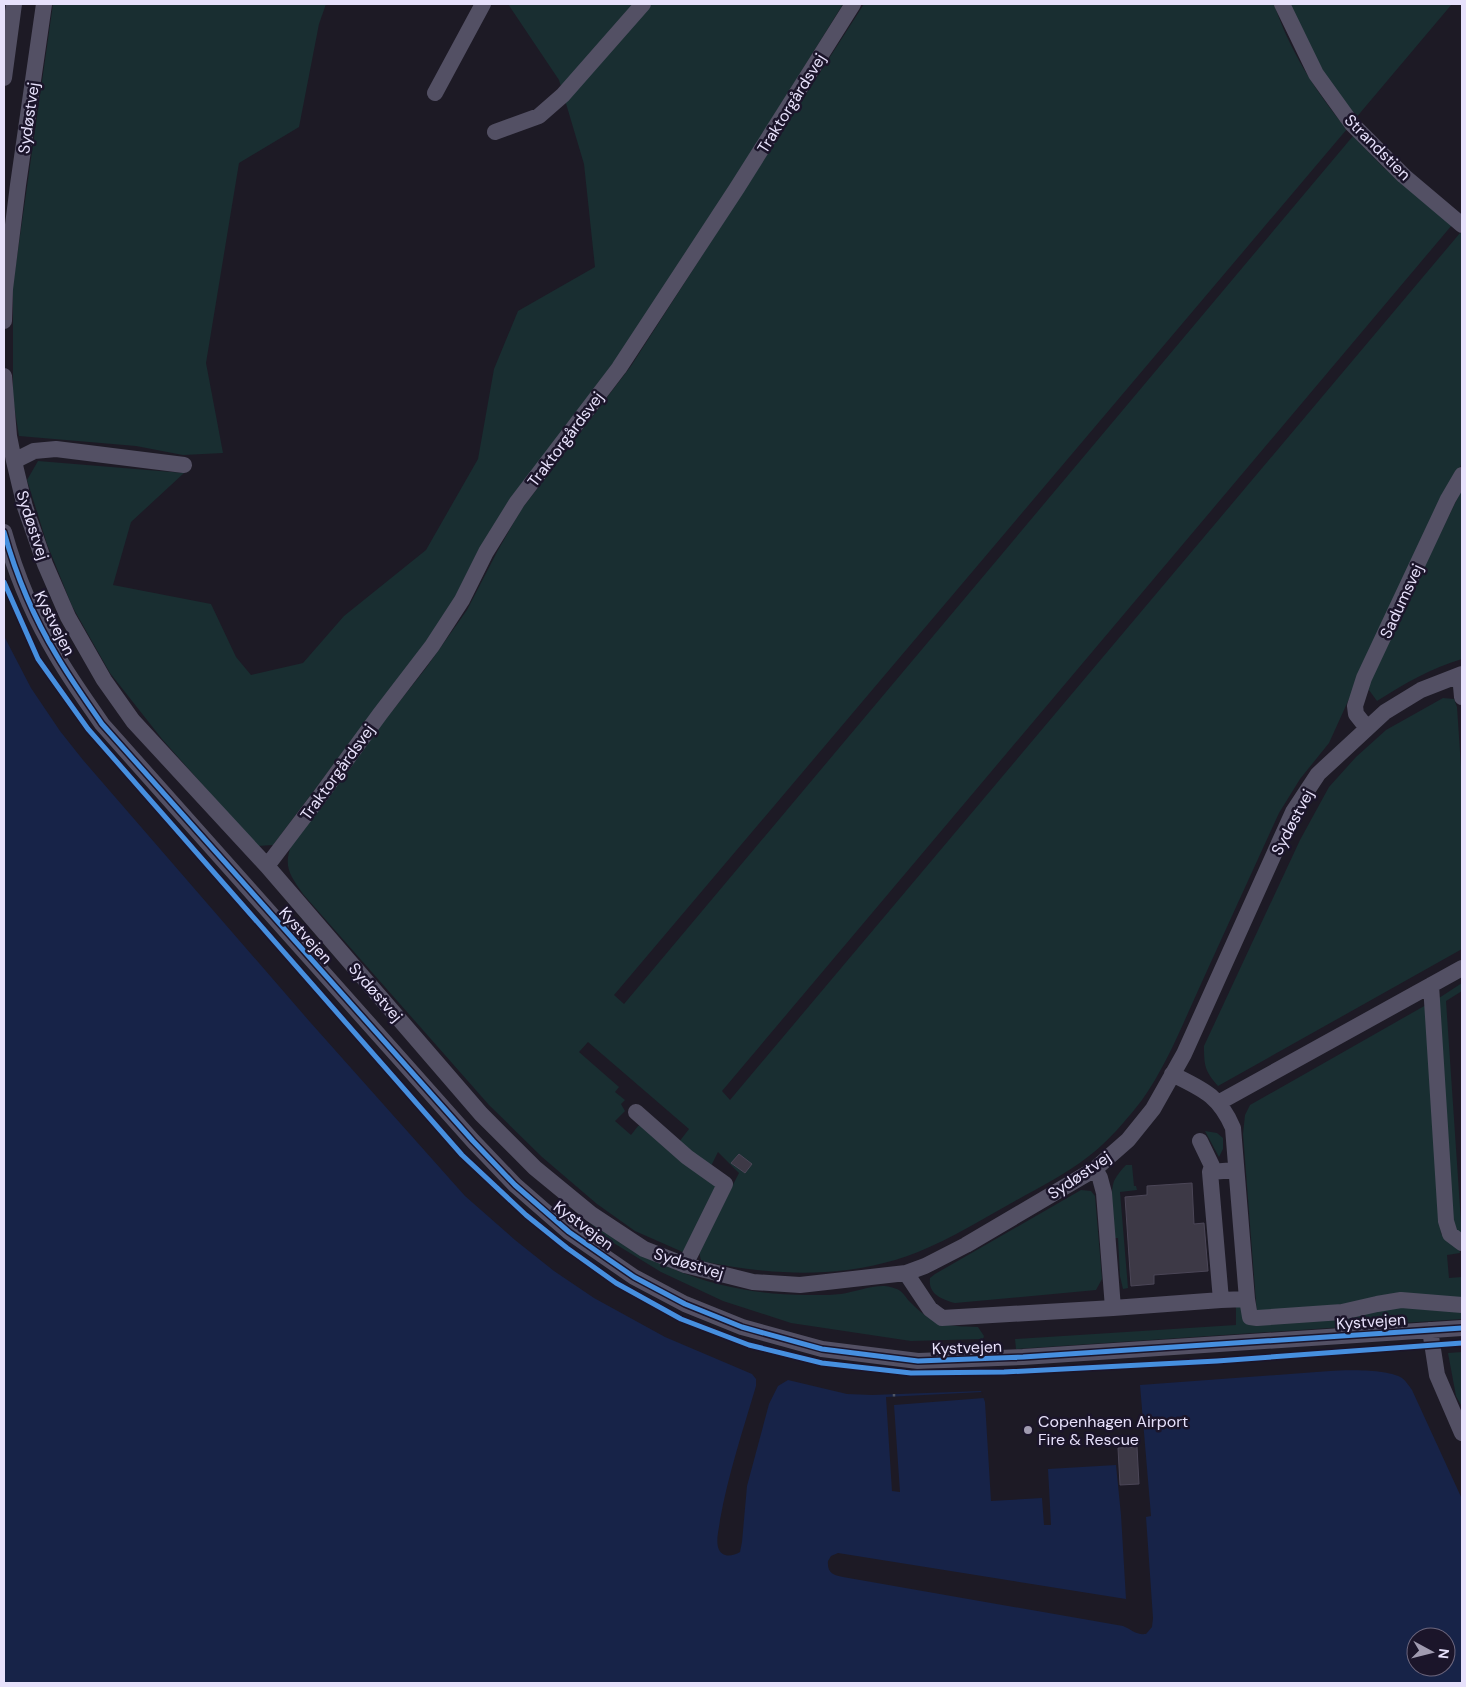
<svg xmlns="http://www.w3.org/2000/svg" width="1466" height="1687" viewBox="0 0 1466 1687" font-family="'DM Sans',sans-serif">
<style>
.green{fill:#192e31}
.water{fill:#172348;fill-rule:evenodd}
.pier{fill:#1d1a25}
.building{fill:#3d3946;stroke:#4b4657}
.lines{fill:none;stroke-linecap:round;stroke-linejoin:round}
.path{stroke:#4f5664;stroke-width:2.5;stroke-dasharray:2.5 4;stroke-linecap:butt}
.minor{stroke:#535064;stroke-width:16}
.cycleway-casing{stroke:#1b152a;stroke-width:8}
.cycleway{stroke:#468fdf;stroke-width:5}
.poi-dot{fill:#a09bb0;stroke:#1b152a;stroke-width:2}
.labels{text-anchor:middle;stroke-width:5;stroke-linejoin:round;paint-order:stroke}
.street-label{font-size:16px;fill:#e7e1fb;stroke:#1b152a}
.poi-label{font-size:16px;fill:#e7e1fb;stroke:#1b152a;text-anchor:start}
</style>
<rect width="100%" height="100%" fill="#1d1a25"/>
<path class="green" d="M 53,4 L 326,4 L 319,24 L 299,127 L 239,163 L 206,363 L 223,453 L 183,455 L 136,446 L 19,436 L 13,399 L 13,285 Z
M 508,4 L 843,4 L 693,247 L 449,611 L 273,845 L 257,846 L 162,739 L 110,673 L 72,606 L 47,544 L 27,480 L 38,461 L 184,473 L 131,522 L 113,585 L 211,604 L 236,657 L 251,675 L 303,663 L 344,616 L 426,550 L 478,459 L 494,369 L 518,311 L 595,267 L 584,164 L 559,80 Z
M 864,4 L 1274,4 C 1289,49 1316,93 1347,129 L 614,995 L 624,1004 L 1353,136 L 1383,167 L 1452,225 L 722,1091 L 730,1100 L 1460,233 L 1462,234 L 1462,463 L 1402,582 L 1329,743 L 1300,779 L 1279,813 C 1253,870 1227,927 1201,984 C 1183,1023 1167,1065 1142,1100 C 1129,1117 1106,1144 1089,1156 C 1066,1174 1040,1187 1015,1201 C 983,1219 952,1238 918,1252 C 847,1280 774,1276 701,1261 L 699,1251 L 739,1173 L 718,1152 L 710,1168 L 679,1142 L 689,1129 L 588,1042 L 579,1052 L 619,1087 L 615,1092 L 625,1100 L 621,1104 L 625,1111 L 615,1121 L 631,1135 L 638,1126 L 645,1125 L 717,1184 L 685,1253 L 635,1231 L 597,1204 L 542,1157 L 489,1105 L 303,894 C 289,874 283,866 292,843 L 366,744 L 426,668 L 467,610 L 498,550 L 521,510 L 631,366 Z
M 1288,4 L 1452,4 L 1355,119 L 1322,71 Z
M 1462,489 L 1462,659 C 1431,668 1404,684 1377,701 L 1369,690 L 1370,678 Z
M 1443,698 L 1454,699 L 1457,707 L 1462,781 L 1462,949 L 1218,1086 C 1205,1071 1204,1066 1204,1046 L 1300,840 L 1329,787 L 1356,757 L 1386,730 Z
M 1462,983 L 1462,991 L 1446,1001 L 1462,1237 L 1453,1230 L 1439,998 Z
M 1426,1005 L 1441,1234 L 1459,1246 L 1460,1253 L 1447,1255 L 1449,1278 L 1462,1277 L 1462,1300 L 1375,1300 L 1257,1315 L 1243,1134 L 1245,1115 L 1250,1105 Z
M 1205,1131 L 1217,1133 L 1223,1138 L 1223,1149 L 1219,1157 Z
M 1126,1165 L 1132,1165 L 1134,1186 L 1136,1186 L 1137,1190 L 1120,1192 L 1128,1288 L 1123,1289 L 1120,1276 L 1118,1238 L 1115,1238 C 1114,1222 1109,1196 1114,1181 C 1117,1175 1121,1170 1126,1165 Z
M 1081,1190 L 1091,1191 L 1095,1196 L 1102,1279 L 1096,1290 L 955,1303 C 941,1299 928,1294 930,1278 L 935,1274 Z
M 583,1217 C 651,1269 729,1297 815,1295 C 824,1295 833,1295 841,1294 C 855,1292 878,1283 890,1287 C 903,1290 902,1293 910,1302 C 934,1326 946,1326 978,1327 L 984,1336 L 983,1339 L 911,1341 L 791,1323 L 723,1301 L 661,1272 L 612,1242 Z
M 1236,1302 L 1242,1302 L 1244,1320 L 1400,1302 L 1462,1309 L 1462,1319 L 1016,1349 L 1015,1339 L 1236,1325 Z
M 1462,1352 L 1462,1407 L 1456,1396 L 1448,1353 Z"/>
<path class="water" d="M 4,636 L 31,688 L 60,731 L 83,760 L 310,1022 L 465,1196 L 515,1240 L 554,1271 L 594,1298 L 665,1337 L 752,1374 L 756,1379 L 756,1386 C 743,1430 728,1475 720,1520 C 719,1529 716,1539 718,1547 C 721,1558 732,1557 740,1552 L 742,1542 L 747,1486 L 769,1404 L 778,1386 L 788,1380 L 847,1394 L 872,1395 L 981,1391 L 985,1402 L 991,1501 L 1042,1498 L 1044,1525 L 1051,1525 L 1048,1469 L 1116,1465 L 1121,1515 L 1126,1599 L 838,1553 L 831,1556 L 828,1561 C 827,1573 833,1575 843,1577 L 1123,1626 C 1133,1630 1135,1635 1146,1634 L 1152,1627 L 1153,1618 L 1146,1517 L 1151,1516 L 1140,1385 L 1330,1371 C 1347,1370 1387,1369 1402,1378 C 1406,1381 1409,1386 1412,1390 L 1462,1499 L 1462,1683 L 4,1683 ZM 1416,1637 L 1446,1637 L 1446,1667 L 1416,1667 Z"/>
<path class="pier" d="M 982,1392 L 984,1398 L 894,1405 L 900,1492 L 892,1491 L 886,1397 Z"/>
<path class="building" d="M 739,1154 L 752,1164 L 745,1173 L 731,1163 Z
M 1192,1183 L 1194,1224 L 1204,1223 L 1208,1271 L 1154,1275 L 1154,1284 L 1131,1286 L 1125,1197 L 1147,1195 L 1147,1186 Z
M 1137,1447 L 1139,1484 L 1120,1485 L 1118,1448 Z"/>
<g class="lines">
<path class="path" d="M 894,1394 L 894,1397"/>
<path class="minor" d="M 1282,4 L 1316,74 L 1352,124 L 1404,176 L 1462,225
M 4,78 L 14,4
M 435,93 L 483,4
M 495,132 L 539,116 L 563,95 L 643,4
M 4,321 L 5,289 L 18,185 L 44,4
M 4,376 L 9,436 L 14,461
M 184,465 L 56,449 L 34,451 L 14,461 L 25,507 L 45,564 L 68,617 L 104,680 L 133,721 L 267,866 L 481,1114 L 535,1168 L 591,1214 L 644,1249 L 685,1265 L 753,1282 L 800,1285 L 906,1273 L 925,1266 L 966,1245 L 1095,1169 L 1128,1140 L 1153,1109 L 1184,1054 L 1293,812 L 1318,774 L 1385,712 L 1421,690 L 1462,674
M 4,532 C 16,575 34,618 57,656 C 71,680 87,702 102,724 L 473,1141 L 515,1185 L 569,1232 L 634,1277 L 685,1304 L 742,1327 L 822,1349 L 918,1361 L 1023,1357 L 1462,1328
M 1460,675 L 1462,697
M 1367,728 L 1356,714 L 1355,706 L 1364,678 L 1448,499 L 1462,475
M 267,866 L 320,796 L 380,714 L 432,646 L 462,600 L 486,552 L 517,502 L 619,368 L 737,188 L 853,4
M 1431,985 L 1446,1221 L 1450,1234 L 1462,1243
M 1172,1074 C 1202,1089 1219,1095 1233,1128 L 1247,1299 L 1221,1300
M 1218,1103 L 1462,968
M 636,1112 L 687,1157 L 725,1184 L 685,1265
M 1200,1141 L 1212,1166 L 1210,1172
M 1095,1169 L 1100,1178 L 1104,1193 L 1113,1308
M 906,1273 L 930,1309 L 942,1318 L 1113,1308 L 1221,1300 L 1210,1172 L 1236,1170
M 1247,1299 L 1250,1317 L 1257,1318 L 1342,1312 L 1377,1304 L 1401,1300 L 1462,1305
M 1430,1330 L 1437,1375 L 1462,1433"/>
<g class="cycleway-casing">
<path id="cycleway" d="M 4,532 C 16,575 34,618 57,656 C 71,680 87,702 102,724 L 473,1141 L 515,1185 L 569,1232 L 634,1277 L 685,1304 L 742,1327 L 822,1349 L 918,1361 L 1023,1357 L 1462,1328
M 4,582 L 38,659 L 88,729 L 462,1155 L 526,1215 L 567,1248 L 616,1283 L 681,1319 L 749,1345 L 822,1363 L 911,1373 L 1004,1372 L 1217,1361 L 1462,1343"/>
</g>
<use href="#cycleway" class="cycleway"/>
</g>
<circle class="poi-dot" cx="1028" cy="1430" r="5"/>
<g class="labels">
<g class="street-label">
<text transform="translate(791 103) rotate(-58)" y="6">Traktorgårdsvej</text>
<text transform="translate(28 118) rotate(-82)" y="6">Sydøstvej</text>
<text transform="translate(1378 147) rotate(45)" y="6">Strandstien</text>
<text transform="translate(565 439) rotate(-53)" y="6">Traktorgårdsvej</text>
<text transform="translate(33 525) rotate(72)" y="6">Sydøstvej</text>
<text transform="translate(1401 601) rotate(-65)" y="6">Sadumsvej</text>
<text transform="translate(55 623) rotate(63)" y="6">Kystvejen</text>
<text transform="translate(337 772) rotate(-54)" y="6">Traktorgårdsvej</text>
<text transform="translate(1292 822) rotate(-62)" y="6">Sydøstvej</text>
<text transform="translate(306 935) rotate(48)" y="6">Kystvejen</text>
<text transform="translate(376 992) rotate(49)" y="6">Sydøstvej</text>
<text transform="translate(1079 1175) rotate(-34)" y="6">Sydøstvej</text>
<text transform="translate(584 1225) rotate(37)" y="6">Kystvejen</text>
<text transform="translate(689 1263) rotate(17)" y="6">Sydøstvej</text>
<text transform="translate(1371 1321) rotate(-4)" y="6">Kystvejen</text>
<text transform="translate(967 1347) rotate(-2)" y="6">Kystvejen</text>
</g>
<g class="poi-label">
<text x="1038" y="1427">Copenhagen Airport<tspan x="1038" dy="18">Fire &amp; Rescue</tspan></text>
</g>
</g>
<rect width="1466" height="1687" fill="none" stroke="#e7e1fb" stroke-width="10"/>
<g transform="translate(1431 1652) rotate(97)"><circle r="24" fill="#1b152a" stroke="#6d677e"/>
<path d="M0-4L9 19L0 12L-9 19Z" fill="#a09bb0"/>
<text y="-8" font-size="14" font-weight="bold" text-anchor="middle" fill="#e7e1fb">N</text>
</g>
</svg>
